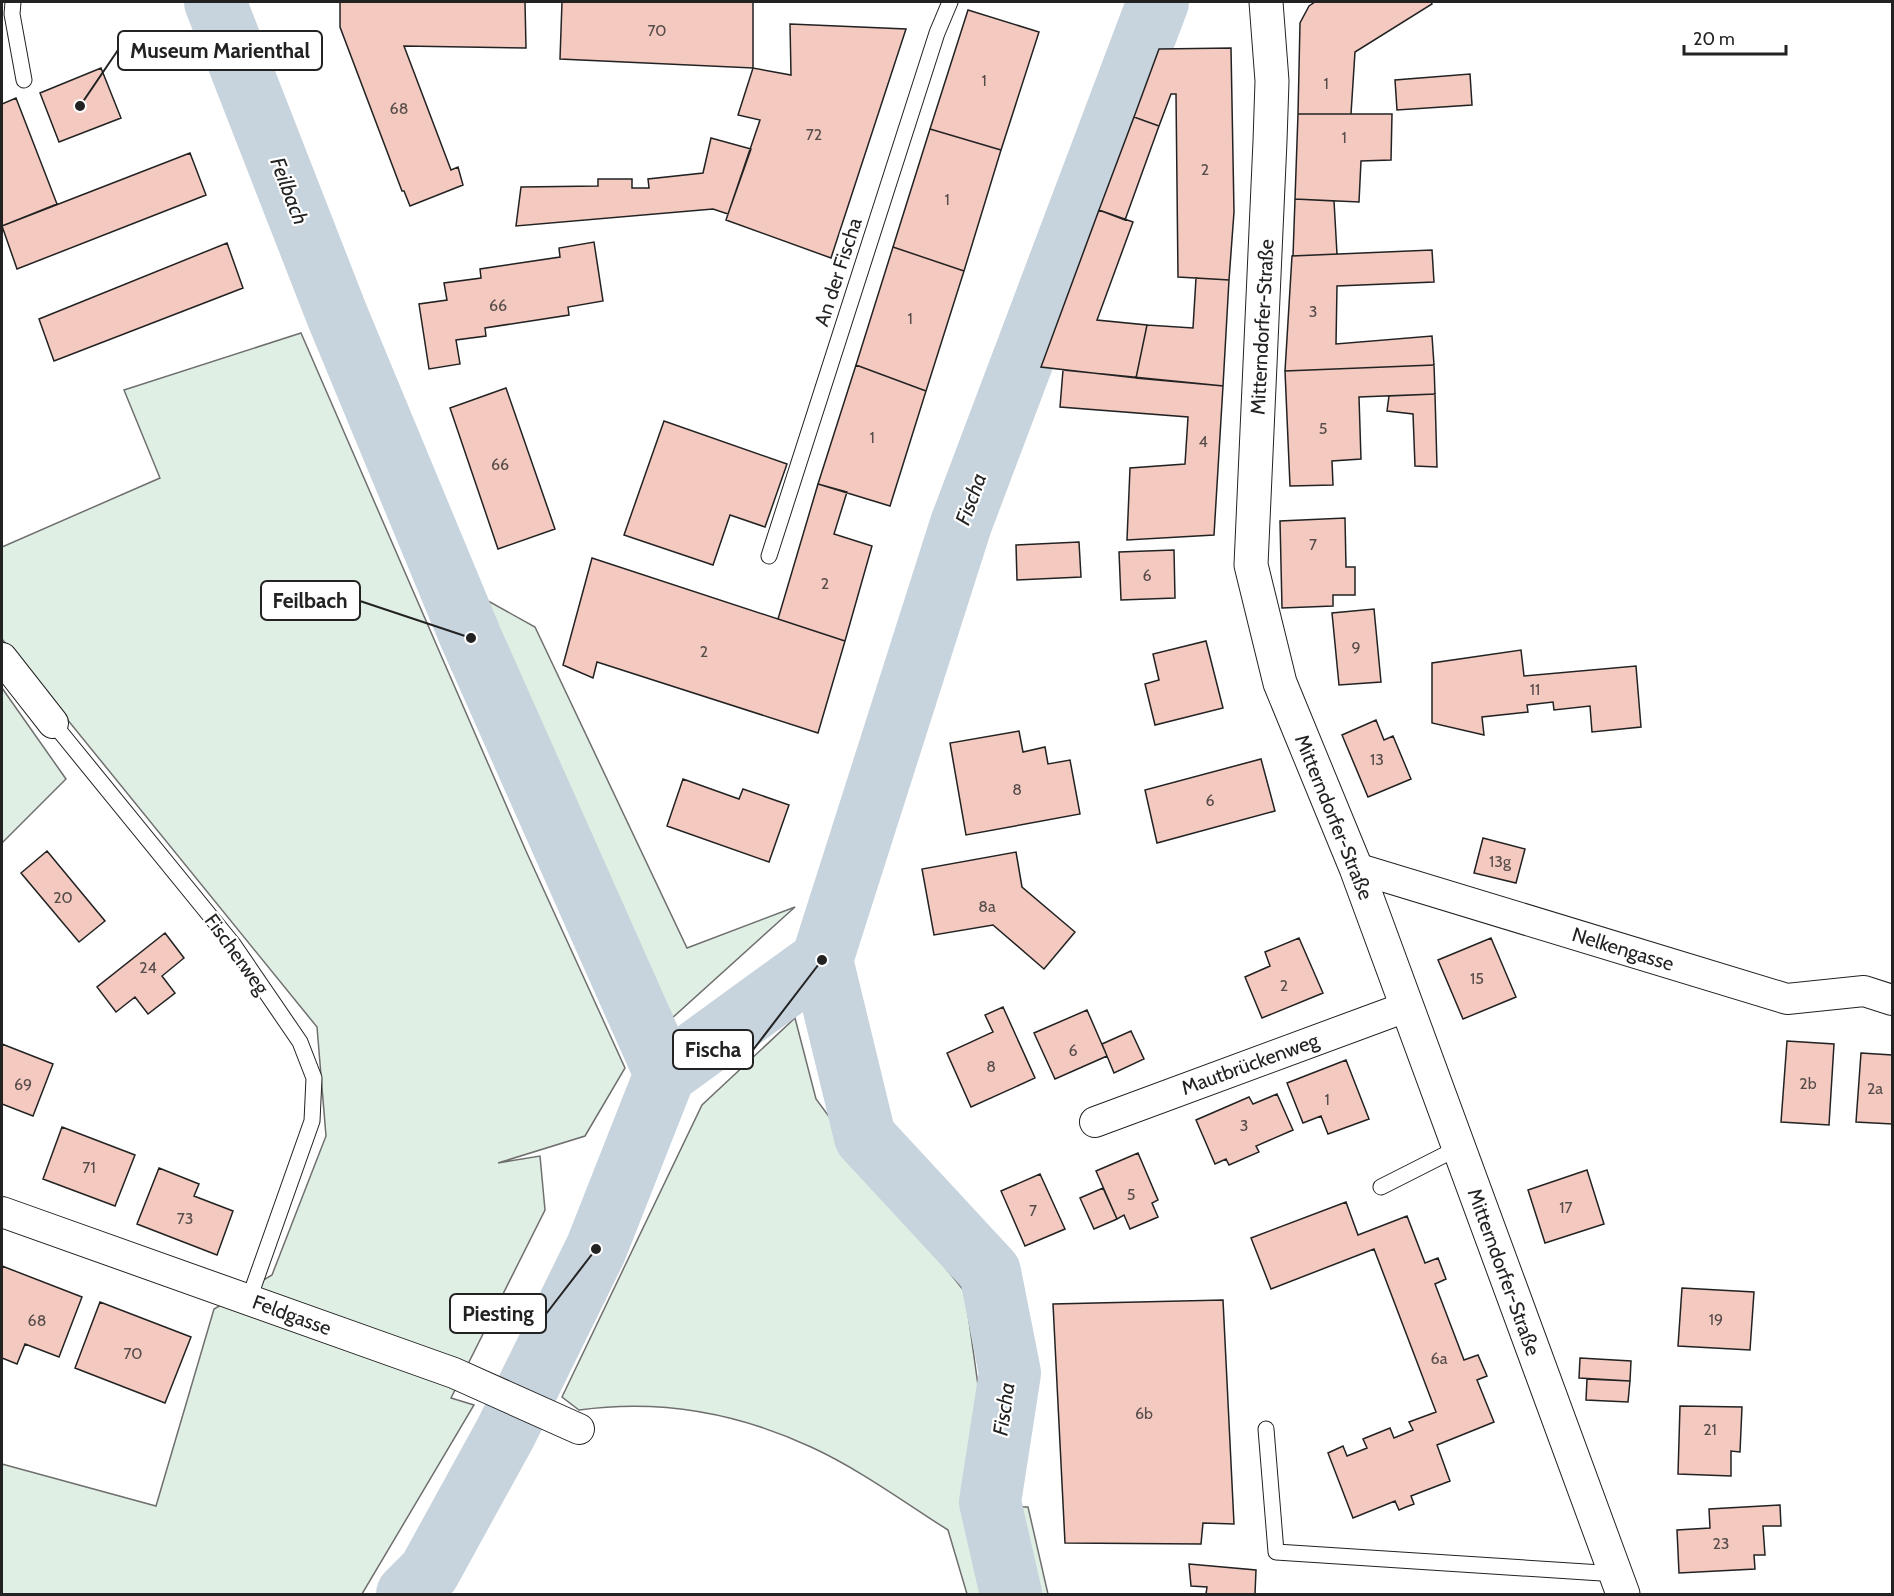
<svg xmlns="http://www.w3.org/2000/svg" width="1894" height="1596" viewBox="0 0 1894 1596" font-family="Cabin,sans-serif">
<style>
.green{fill:#e0efe3;stroke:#6f6f6f;stroke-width:1.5}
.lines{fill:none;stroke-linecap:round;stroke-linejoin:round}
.stream{stroke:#c7d3dd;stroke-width:10}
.river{stroke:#c7d3dd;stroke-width:62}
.building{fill:#f3c9c0;stroke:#222;stroke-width:1.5}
.service-casing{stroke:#222;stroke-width:17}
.minor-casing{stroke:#222;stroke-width:32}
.tertiary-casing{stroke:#222;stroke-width:35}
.service{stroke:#fff;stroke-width:15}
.minor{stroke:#fff;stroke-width:30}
.tertiary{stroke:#fff;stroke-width:33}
.labels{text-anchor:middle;stroke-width:4.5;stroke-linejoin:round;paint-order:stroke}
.number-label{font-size:16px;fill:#564c4a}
.street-label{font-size:20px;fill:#222;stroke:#fff}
.water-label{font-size:21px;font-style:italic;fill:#222;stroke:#fff}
.leader{fill:none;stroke:#222;stroke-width:2}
.callout-dot{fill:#222;stroke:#fff;stroke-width:2}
.callout{fill:#fff;stroke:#222;stroke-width:2}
.callout-label{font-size:21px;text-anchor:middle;font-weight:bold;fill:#222}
</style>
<rect width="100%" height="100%" fill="#fff"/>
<path class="green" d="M 301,333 L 526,851 L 625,1068 L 585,1136 L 498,1163 L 540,1156 L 545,1210 L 451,1398 L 474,1405 L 362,1594 L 2,1594 L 2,1464 L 156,1506 L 214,1309 L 272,1275 L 326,1136 L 317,1027 L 2,639 L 2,547 L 160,478 L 124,390 Z
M 463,587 L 535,627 L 687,948 L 795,907 L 660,1029 Z
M 2,688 L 66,779 L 2,843 Z
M 795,1018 L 816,1099 L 887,1195 L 965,1292 L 982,1414 L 969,1506 L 1028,1507 L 1048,1594 L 967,1594 L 948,1530 C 904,1502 859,1469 811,1447 C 738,1413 659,1399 579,1410 L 562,1397 L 702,1105 Z"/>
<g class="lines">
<path class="stream" d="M 423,1594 L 429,1572"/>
<path class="river" d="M 215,2 L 337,315 L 471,638 L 665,1074
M 407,1594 L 429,1572 L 506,1432 L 596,1249 L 665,1074 L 822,960
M 1011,1594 L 990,1502 L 1010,1373 L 990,1272 L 865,1137 L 822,960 L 961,524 L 1158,2"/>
</g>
<path class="building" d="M 340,2 L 525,2 L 526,48 L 404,46 L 451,170 L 458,167 L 463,185 L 410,206 L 404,191 L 402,191 L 340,27 Z
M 562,2 L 753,2 L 753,68 L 560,59 Z
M 1315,2 L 1431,2 L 1432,4 L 1355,52 L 1351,114 L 1298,114 L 1300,23 L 1309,6 Z
M 968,10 L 1039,32 L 1001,150 L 930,129 Z
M 790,24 L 906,29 L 831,258 L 726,220 L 760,120 L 738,115 L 753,68 L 791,75 Z
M 1231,48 L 1234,212 L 1229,280 L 1178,277 L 1176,94 L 1171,94 L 1159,126 L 1134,117 L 1159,49 Z
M 101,68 L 121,118 L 59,142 L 40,93 Z
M 1470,74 L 1472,105 L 1397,110 L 1395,80 Z
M 16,98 L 57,204 L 2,226 L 2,104 Z
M 1298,114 L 1392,114 L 1391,160 L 1361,161 L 1359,202 L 1295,199 Z
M 1134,117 L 1159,126 L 1125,220 L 1099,210 Z
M 930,129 L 1001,150 L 964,271 L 893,247 Z
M 711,138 L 751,149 L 728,214 L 713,209 L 516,226 L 521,187 L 598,186 L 598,179 L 632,179 L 632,188 L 649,188 L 648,179 L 703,173 Z
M 190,153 L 206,195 L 17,269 L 2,226 Z
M 1295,199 L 1334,201 L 1337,254 L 1293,256 Z
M 1099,210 L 1133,222 L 1097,320 L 1147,325 L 1136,378 L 1041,367 Z
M 594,242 L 603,301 L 568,307 L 569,315 L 485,328 L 486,336 L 456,340 L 460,364 L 429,369 L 419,304 L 447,300 L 444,283 L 481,278 L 480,269 L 560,257 L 559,248 Z
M 227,243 L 243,288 L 54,361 L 39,319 Z
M 893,247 L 964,271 L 926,391 L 856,365 Z
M 1432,250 L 1434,282 L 1337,286 L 1336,344 L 1432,336 L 1434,365 L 1285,371 L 1292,256 Z
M 1196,278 L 1229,280 L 1223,386 L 1136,378 L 1147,325 L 1193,328 Z
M 856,365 L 926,391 L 890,506 L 818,484 Z
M 1434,365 L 1435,394 L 1359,397 L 1361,459 L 1332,461 L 1333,485 L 1290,486 L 1285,371 Z
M 1063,370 L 1223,386 L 1214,535 L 1127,540 L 1130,468 L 1185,464 L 1188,417 L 1060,407 Z
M 506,388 L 555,529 L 498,549 L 450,408 Z
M 1435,394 L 1437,467 L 1415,466 L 1413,414 L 1387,411 L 1389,396 Z
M 664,421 L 787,464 L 765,527 L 730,515 L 713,565 L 624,535 Z
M 818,484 L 847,492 L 834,534 L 872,546 L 845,641 L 778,619 Z
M 1345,518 L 1346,567 L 1355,567 L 1355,595 L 1333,595 L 1333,606 L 1282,608 L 1280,521 Z
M 1079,542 L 1081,577 L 1017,580 L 1016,545 Z
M 1174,550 L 1175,598 L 1121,600 L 1119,552 Z
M 592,558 L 845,641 L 818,733 L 597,662 L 593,678 L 563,665 Z
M 1374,609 L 1381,682 L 1339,685 L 1332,613 Z
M 1206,641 L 1223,708 L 1155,725 L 1145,684 L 1159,680 L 1153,654 Z
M 1521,650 L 1524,676 L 1636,666 L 1641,727 L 1592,732 L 1590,706 L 1554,710 L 1553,702 L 1527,705 L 1528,712 L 1482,717 L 1484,735 L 1432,723 L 1432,663 Z
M 1376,720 L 1384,740 L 1393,736 L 1411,779 L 1368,797 L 1342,735 Z
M 1019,731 L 1023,752 L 1045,747 L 1048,764 L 1070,760 L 1080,814 L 966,835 L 950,743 Z
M 1261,759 L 1275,811 L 1157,843 L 1145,790 Z
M 683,779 L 739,799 L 743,789 L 789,805 L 769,862 L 667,826 Z
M 1483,838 L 1525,849 L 1516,883 L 1474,873 Z
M 47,851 L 105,921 L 79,942 L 21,873 Z
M 1016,852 L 1022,887 L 1075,932 L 1044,969 L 993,925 L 934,935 L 922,869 Z
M 165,933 L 184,958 L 162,976 L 175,993 L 148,1014 L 135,997 L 116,1012 L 97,987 Z
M 1299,938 L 1323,993 L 1262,1018 L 1245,977 L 1270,966 L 1265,952 Z
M 1491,938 L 1516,997 L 1463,1019 L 1438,960 Z
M 1003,1007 L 1035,1078 L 971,1107 L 947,1053 L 993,1032 L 985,1015 Z
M 1087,1010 L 1107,1056 L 1055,1079 L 1034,1033 Z
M 1131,1031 L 1144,1059 L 1114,1073 L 1102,1044 Z
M 1787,1041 L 1834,1044 L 1829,1125 L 1781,1122 Z
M 2,1044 L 53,1064 L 33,1116 L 2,1104 Z
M 1861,1053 L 1892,1055 L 1892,1124 L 1856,1122 Z
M 1346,1060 L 1369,1119 L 1328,1134 L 1321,1116 L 1303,1123 L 1287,1083 Z
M 1277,1094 L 1293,1130 L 1256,1146 L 1259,1152 L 1229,1165 L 1226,1159 L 1215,1164 L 1196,1120 L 1249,1097 L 1253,1104 Z
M 62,1127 L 135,1155 L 115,1206 L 43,1179 Z
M 1138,1153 L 1158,1200 L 1152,1203 L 1158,1217 L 1130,1229 L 1124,1215 L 1117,1219 L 1096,1171 Z
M 159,1168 L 199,1184 L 194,1196 L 233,1211 L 217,1255 L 137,1224 Z
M 1587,1170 L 1604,1224 L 1545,1243 L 1528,1190 Z
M 1040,1174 L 1065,1229 L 1025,1246 L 1001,1191 Z
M 1103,1188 L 1117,1219 L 1094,1229 L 1080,1198 Z
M 1346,1202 L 1358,1235 L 1407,1216 L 1425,1263 L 1438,1258 L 1446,1279 L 1435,1284 L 1464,1360 L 1478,1355 L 1487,1376 L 1477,1380 L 1494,1422 L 1437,1445 L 1450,1481 L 1411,1496 L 1414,1504 L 1406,1507 L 1399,1510 L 1395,1501 L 1353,1518 L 1328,1453 L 1343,1446 L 1347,1456 L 1367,1448 L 1363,1439 L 1390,1428 L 1394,1438 L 1413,1430 L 1409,1422 L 1436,1412 L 1374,1249 L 1271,1289 L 1251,1238 Z
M 2,1266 L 82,1297 L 59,1357 L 25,1344 L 17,1364 L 2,1358 Z
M 1682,1288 L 1754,1292 L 1750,1350 L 1678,1346 Z
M 1223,1300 L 1234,1524 L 1203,1523 L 1201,1544 L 1065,1543 L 1053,1304 Z
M 100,1302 L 191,1337 L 165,1403 L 75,1368 Z
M 1580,1358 L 1631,1361 L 1630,1381 L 1579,1378 Z
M 1587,1379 L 1630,1381 L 1628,1402 L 1586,1400 Z
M 1680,1406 L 1742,1407 L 1740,1452 L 1731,1451 L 1731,1476 L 1678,1474 Z
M 1780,1505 L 1781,1526 L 1763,1526 L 1765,1555 L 1754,1555 L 1755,1569 L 1679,1573 L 1677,1530 L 1710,1528 L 1709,1509 Z
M 1189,1564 L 1256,1570 L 1255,1594 L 1206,1594 L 1207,1587 L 1191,1586 Z"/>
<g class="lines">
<g class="service-casing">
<path id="service" d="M 13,2 L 12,14 L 24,80
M 769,556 L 937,33 L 950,2
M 53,723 L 233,944 L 300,1042 L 314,1078 L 312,1121 L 249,1299
M 1381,1187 L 1458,1148
M 1266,1429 L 1276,1552 L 1617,1574"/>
</g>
<g class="minor-casing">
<path id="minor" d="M 2,658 L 53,723
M 1356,868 L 1787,999 L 1864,991 L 1892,1000
M 1095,1122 L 1406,1007
M 2,1212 L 454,1373 L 579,1429"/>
</g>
<g class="tertiary-casing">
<path id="tertiary" d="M 1266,2 L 1272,81 L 1270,141 L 1251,565 L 1280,683 L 1356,868 L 1623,1594"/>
</g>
<use href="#service" class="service"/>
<use href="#minor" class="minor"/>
<use href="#tertiary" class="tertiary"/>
</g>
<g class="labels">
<g class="number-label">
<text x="657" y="36">70</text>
<text x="984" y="86">1</text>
<text x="1326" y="89">1</text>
<text x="399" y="114">68</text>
<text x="814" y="140">72</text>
<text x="1344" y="143">1</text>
<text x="1205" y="175">2</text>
<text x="947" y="205">1</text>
<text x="498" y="311">66</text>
<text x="1313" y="317">3</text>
<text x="910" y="324">1</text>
<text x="1323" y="434">5</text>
<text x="872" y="443">1</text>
<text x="1203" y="447">4</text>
<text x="500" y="470">66</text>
<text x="1313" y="550">7</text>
<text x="1147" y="581">6</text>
<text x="825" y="589">2</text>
<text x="1356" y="653">9</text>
<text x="704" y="657">2</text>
<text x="1535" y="695">11</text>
<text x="1377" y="765">13</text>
<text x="1017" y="795">8</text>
<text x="1210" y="806">6</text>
<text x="1500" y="867">13g</text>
<text x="63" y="903">20</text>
<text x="987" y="912">8a</text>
<text x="148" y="973">24</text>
<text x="1477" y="984">15</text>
<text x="1284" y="991">2</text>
<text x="1073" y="1056">6</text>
<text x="991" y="1072">8</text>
<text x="1808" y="1089">2b</text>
<text x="23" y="1090">69</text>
<text x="1875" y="1094">2a</text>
<text x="1327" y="1105">1</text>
<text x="1244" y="1131">3</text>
<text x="89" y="1173">71</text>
<text x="1131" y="1200">5</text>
<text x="1566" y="1213">17</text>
<text x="1033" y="1216">7</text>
<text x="185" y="1224">73</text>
<text x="1716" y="1325">19</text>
<text x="37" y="1326">68</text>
<text x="133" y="1359">70</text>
<text x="1439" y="1364">6a</text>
<text x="1144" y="1419">6b</text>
<text x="1710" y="1435">21</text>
<text x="1721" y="1549">23</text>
</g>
<g class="street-label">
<text transform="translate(838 272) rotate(-72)" y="7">An der Fischa</text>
<text transform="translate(1262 327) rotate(-87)" y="7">Mitterndorfer-Straße</text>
<text transform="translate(1334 817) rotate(68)" y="7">Mitterndorfer-Straße</text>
<text transform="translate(1623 949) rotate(17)" y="7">Nelkengasse</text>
<text transform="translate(237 954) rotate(54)" y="7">Fischerweg</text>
<text transform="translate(1250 1064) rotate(-20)" y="7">Mautbrückenweg</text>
<text transform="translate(1504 1272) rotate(70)" y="7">Mitterndorfer-Straße</text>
<text transform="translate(292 1315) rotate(20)" y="7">Feldgasse</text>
</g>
<g class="water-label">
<text transform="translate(289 191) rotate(69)" y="7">Feilbach</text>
<text transform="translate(971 499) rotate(-70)" y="7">Fischa</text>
<text transform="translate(1004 1409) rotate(-82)" y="7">Fischa</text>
</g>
</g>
<path class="leader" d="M80 106L118 50M471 638L360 601M822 960L753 1050M596 1249L546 1314"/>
<g class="callout-dot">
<circle cx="80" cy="106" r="6"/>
<circle cx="471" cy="638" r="6"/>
<circle cx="822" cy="960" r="6"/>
<circle cx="596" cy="1249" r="6"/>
</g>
<g class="callout">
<rect x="118" y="31" width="204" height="39" rx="6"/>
<rect x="261" y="581" width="99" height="39" rx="6"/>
<rect x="673" y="1030" width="80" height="39" rx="6"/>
<rect x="450" y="1294" width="96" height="39" rx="6"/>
</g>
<g class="callout-label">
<text x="220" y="58">Museum Marienthal</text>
<text x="310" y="608">Feilbach</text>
<text x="713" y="1057">Fischa</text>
<text x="498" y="1321">Piesting</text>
</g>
<rect width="1894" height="1596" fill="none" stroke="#222222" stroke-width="6"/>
<path d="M1684 45v9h102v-9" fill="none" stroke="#222222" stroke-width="3"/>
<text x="1693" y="45" font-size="18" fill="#222222" stroke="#ffffff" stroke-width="4.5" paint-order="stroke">20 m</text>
</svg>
